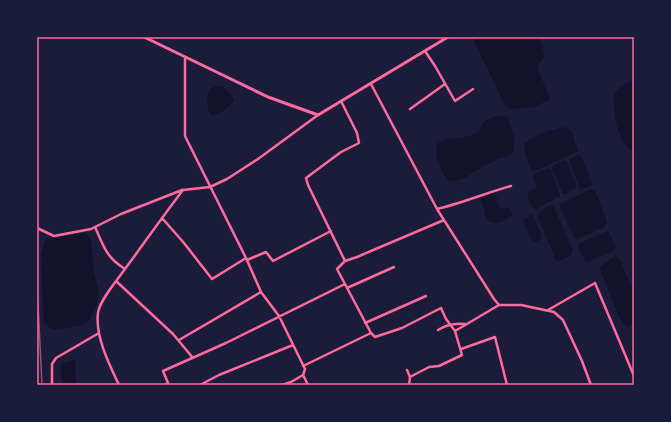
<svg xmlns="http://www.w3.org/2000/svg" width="671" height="422" viewBox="0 0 671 422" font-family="'Varela Round',sans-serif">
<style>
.water{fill:#12122b}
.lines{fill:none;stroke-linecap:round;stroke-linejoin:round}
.minor{stroke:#ff6b9d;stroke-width:2.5}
.tertiary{stroke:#ff6b9d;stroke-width:3}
.rail{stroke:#a44b75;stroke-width:1.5}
.neatline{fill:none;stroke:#ff6b9d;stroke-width:1.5}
</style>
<rect width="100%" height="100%" fill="#1b1b3a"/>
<path class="water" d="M 474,37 L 539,37 L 545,56 L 537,67 L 550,99 L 535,107 L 511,109 L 506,107 L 475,43 Z
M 634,79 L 634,153 C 616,138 613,115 614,93 L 624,84 Z
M 219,86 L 224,87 L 234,99 C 231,107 219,116 210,114 C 207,107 205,92 212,88 C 213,87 218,86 219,86 Z
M 507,115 C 511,127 518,142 512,154 L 496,160 L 475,171 L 467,177 L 458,180 L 448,181 C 440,168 434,159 437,144 C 448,137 451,139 463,137 C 468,137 474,134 479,132 L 483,122 L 493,117 Z
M 565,127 L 571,130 L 578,151 L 562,159 L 534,171 L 531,170 L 525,152 L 524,143 C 536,135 550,130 565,127 Z
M 579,154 L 584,162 L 592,184 L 591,186 L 580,189 L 569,160 Z
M 564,160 L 567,162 L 577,188 L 565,194 L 563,194 L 552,169 L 554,165 Z
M 549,168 L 551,170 L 560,196 L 536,209 L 531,206 L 527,193 L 537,188 L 533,177 L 534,174 Z
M 592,189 L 595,191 L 607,222 L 604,227 L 578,239 L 574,238 L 560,207 L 561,203 Z
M 491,193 L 495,193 L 500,209 L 509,208 L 513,215 C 502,222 494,229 485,217 L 485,212 L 481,199 Z
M 551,205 L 554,207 L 573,251 L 571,255 L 560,261 L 556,260 L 538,217 L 538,214 Z
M 532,214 L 542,237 L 540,240 L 535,242 L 531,240 L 523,220 Z
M 608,231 L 616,247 L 613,251 L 586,262 L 579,250 L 578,244 Z
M 85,233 L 91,240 L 94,272 L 99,293 L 96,306 L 89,321 L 78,326 L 53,330 L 44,323 L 41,256 L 45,240 Z
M 616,256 L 620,259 L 634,294 L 634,323 L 628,327 L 622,323 L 599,267 Z
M 75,360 L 76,385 L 63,385 L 61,377 L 61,364 Z"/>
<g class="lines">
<path class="minor" d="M 425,51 L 435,66 L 455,101 L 473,89
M 185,58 L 185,136 L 246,258 L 261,292 L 279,316 L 305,369 L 303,375 L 291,382 L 282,385
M 371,84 L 437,209 L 494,299 L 499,305 L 521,305 L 554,312 L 563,320 L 582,361 L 591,385
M 341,101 L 357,133 L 359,143 L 341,152 L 306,178 L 308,185 L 345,261
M 410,109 L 445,84
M 634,185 L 634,188
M 437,209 C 462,203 486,193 511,186
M 162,218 L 184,243 L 212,279 L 246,258
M 95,227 C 104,247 106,257 125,269
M 37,228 L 54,236 L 91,229 L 121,214 L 182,190
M 247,260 L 266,252 L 273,261 L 331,231
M 116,281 L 173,334 L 193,358
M 347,288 L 394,267
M 548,310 L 595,283 L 634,376
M 365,323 L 426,296
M 438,330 C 447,324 455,323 465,324
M 371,333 L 375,337 L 402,328 L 441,308 L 446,319 L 455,331
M 179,340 L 261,292
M 461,349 L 495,337 L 507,385
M 303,366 L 371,333 L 337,269 L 345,261 L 357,257 L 444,220
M 407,370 L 410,377
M 303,375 L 308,385
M 52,385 L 52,364 L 56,358 L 99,333
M 119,385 C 109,364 95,336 98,313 C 99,301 118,279 125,269 C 145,242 163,216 183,190 L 210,187 L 227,179 L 258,159 L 318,115
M 164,385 L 168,383 L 163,371 L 226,343 L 345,284
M 200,385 L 219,375 L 293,345
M 409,385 L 410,377 L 429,367 L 439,366 L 462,355 L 455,331 L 499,305"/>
<path class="tertiary" d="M 144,37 L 268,97 L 318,115 L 448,37"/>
<path class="rail" d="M 37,284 L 42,385"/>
</g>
<rect width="671" height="422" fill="none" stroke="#1b1b3a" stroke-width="76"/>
<rect x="38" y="38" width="595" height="346" class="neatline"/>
</svg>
